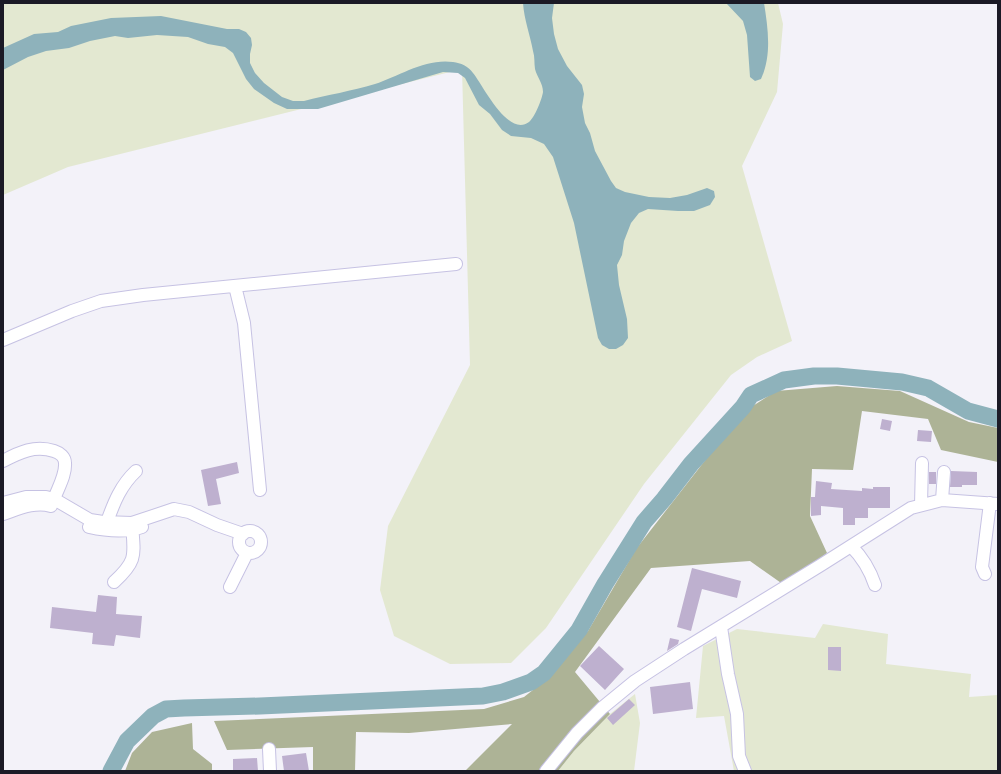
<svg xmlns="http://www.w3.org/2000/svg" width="1001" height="774" viewBox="0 0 1001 774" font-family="'Public Sans',sans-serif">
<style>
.green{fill:#e3e8d1}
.forest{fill:#adb396}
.water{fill:#8eb2bb}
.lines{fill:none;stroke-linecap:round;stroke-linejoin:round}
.river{stroke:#8eb2bb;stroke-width:17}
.building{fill:#beb0cf}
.minor-casing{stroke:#c6c2e3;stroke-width:14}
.minor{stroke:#fff;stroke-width:12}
</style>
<rect width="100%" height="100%" fill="#f3f2f9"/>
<path class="green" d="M 3,3 L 778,3 L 783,24 L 777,92 L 742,166 L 792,341 L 757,357 L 731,375 L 644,484 L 546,628 L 511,663 L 450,664 L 394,636 L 380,590 L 388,526 L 470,365 L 462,69 L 68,167 L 3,195 Z
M 823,624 L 888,634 L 886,664 L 971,674 L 969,697 L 998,695 L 998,771 L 734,771 L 724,716 L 696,718 L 703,646 L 737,629 L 815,638 Z
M 635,694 L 640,723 L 634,771 L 558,771 L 574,751 L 610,714 Z"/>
<path class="forest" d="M 837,386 L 900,391 L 969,422 L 998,428 L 998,462 L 941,450 L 928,419 L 862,411 L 853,470 L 812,469 L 810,516 L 827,553 L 784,585 L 750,561 L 651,568 L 575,672 L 610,714 L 574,751 L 558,771 L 465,771 L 512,724 L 409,733 L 356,732 L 355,771 L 313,771 L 313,747 L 227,750 L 214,721 L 484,709 L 524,697 L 552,675 L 588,631 L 636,549 L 742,413 L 776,391 Z
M 192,723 L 193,749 L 212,764 L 212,771 L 125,771 L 132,753 L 152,732 Z"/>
<path class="water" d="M 523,3 L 554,3 L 552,18 L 554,34 L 558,49 L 567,66 L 582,85 L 584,94 L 582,107 L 585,123 L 590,133 L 595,151 L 611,181 L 616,188 L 625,192 L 649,197 L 670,198 L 687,195 L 707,188 L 714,191 L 715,197 L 710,205 L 694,211 L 678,211 L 648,209 L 639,213 L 631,223 L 624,241 L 622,255 L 617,265 L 619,285 L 627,319 L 628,338 L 623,345 L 616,349 L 609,349 L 602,345 L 598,338 L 574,223 L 553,157 L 544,144 L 531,138 L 511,136 L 502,130 L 490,114 L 479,105 L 465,78 L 458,73 L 443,72 L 318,109 L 287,109 L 274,103 L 254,89 L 246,79 L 233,53 L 225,47 L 208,44 L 188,37 L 157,35 L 128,38 L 115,36 L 90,41 L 69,48 L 46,51 L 28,57 L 3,70 L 3,48 L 34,34 L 58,32 L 71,26 L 111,18 L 161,16 L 227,29 L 239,29 L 246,32 L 251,38 L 252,45 L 250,54 L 250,63 L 255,73 L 264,83 L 282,97 L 293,101 L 304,101 C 327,95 352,91 375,84 C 399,76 426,58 453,62 C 461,63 468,66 473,73 C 483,85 508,138 529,122 C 535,117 542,99 543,92 C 543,83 537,77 535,69 C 534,63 535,57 533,51 C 530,35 524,19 523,3 Z
M 726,3 L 764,3 C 768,28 772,55 761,79 L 755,81 L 750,77 L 747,35 L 743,21 Z"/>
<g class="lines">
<path class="river" d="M 111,771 L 127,741 L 153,716 L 166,709 L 184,708 L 260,706 L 483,696 L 503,692 L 531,682 L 544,673 L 579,630 L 605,584 L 644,522 L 664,499 L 691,464 L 743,407 L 751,395 L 784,380 L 814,376 L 837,376 L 902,382 L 928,388 L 968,411 L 998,419"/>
</g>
<path class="building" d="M 882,419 L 892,421 L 890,431 L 880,429 Z
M 918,430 L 932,431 L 931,442 L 917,441 Z
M 237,462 L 239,473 L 216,479 L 221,504 L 208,506 L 201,470 Z
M 951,471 L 977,472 L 977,485 L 962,485 L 962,487 L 950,487 Z
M 929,472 L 936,472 L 936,484 L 929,484 Z
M 816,481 L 832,483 L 831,489 L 862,491 L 862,488 L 873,489 L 873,487 L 890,487 L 890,508 L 868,508 L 868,518 L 855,518 L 855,525 L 843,525 L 843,508 L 821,506 L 821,515 L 811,516 L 811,497 L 815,497 Z
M 692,568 L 741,581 L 737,598 L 702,589 L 691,631 L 677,627 Z
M 98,595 L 117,597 L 116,614 L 142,616 L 140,638 L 116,635 L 114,646 L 92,644 L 93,633 L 50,628 L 52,607 L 96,612 Z
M 670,638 L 679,640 L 678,644 L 667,651 Z
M 599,646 L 624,669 L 605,690 L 580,666 Z
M 828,647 L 841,647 L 841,671 L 828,670 Z
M 690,682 L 693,709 L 653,714 L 650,687 Z
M 629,699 L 635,705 L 613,725 L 607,718 Z
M 306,753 L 309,771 L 284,771 L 282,756 Z
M 257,758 L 258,771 L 233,771 L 233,759 Z"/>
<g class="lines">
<g class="minor-casing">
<path id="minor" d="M 235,286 L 244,323 L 260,490
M 3,340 L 72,311 L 101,301 L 143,295 L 456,264
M 3,461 C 20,452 35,445 54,451 C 60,453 65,457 65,463 C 66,475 58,488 54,499
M 942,500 L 944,472
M 3,503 L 26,497 L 46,497 L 54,499 L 90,520 L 103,522 L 132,523 L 174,509 L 189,512 L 217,525 L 243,534
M 921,505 L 922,463
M 3,514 C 18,509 35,501 51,506
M 107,522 C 114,502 121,485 136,471
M 89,527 C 107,531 125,533 142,527
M239 542a11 11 0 1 1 22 0a11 11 0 1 1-22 0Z
M 851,546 C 862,557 870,570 875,585
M 985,574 L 982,567 L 990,503
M 114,582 C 138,560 134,555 132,524
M 230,587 L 247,553
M 721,627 L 728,674 L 737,714 L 739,756 L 745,771
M 269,749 L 270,771
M 546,771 L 577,733 L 602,708 L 635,681 L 684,649 L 821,565 L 911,508 L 942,500 L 998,504"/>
</g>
<use href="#minor" class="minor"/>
</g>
<rect width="1001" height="774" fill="none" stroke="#1b1a26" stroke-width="8"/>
</svg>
